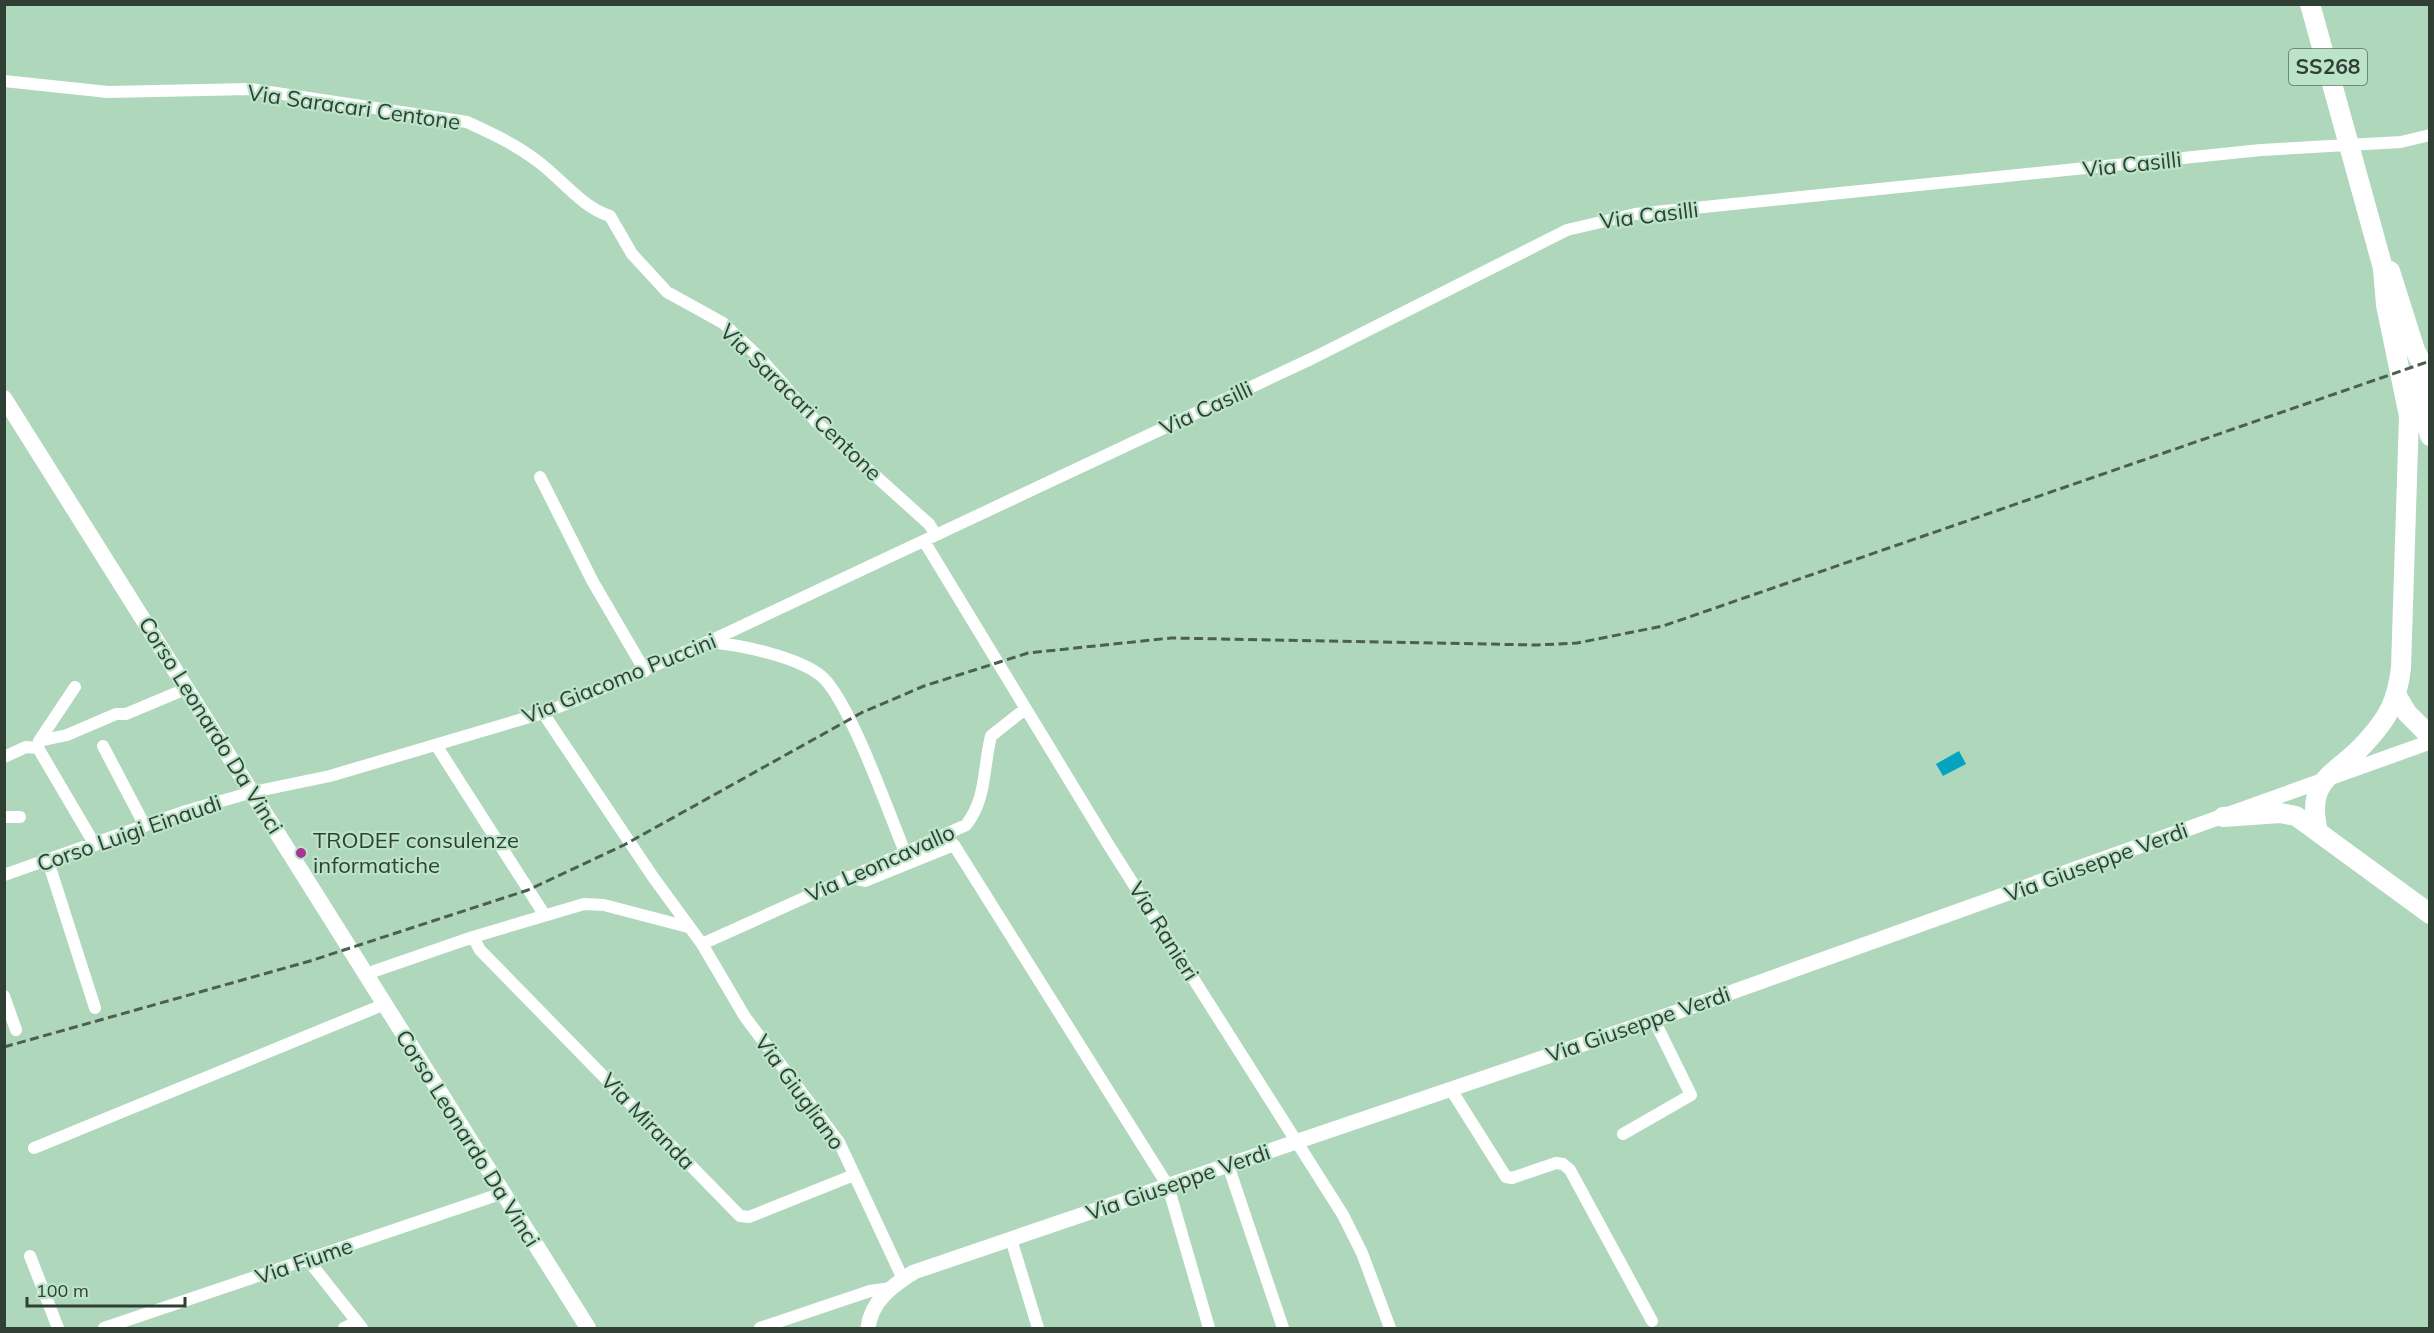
<svg xmlns="http://www.w3.org/2000/svg" width="2434" height="1333" viewBox="0 0 2434 1333" font-family="Mulish,sans-serif">
<style>
.water{fill:#04a3bf}
.lines{fill:none;stroke-linecap:round;stroke-linejoin:round}
.minor{stroke:#fff;stroke-width:12}
.tertiary{stroke:#fff;stroke-width:15}
.secondary{stroke:#fff;stroke-width:16}
.trunk{stroke:#fff;stroke-width:20}
.rail{stroke:#4b6052;stroke-width:3;stroke-dasharray:9 4.5;stroke-linecap:butt}
.poi-dot{fill:#a73693;stroke:#bce4c9;stroke-width:2}
.labels{text-anchor:middle;stroke-width:4.5;stroke-linejoin:round;paint-order:stroke}
.shield{fill:#bce4c9;stroke:#597061;stroke-width:1.5}
.shield-label{font-size:21px;font-weight:bold;fill:#2f3f34}
.street-label{font-size:22px;fill:#2f3f34;stroke:#bce4c9}
.poi-label{font-size:22px;fill:#2f3f34;stroke:#bce4c9;text-anchor:start}
</style>
<rect width="100%" height="100%" fill="#afd7bc"/>
<path class="water" d="M 1959,751 L 1966,764 L 1943,776 L 1936,764 Z"/>
<g class="lines">
<path class="minor" d="M 4,81 L 108,92 L 250,89 L 467,122 C 491,133 515,144 536,160 C 561,178 581,207 610,216 L 632,254 L 667,292 L 723,323 L 761,359 L 820,426 L 929,524 L 936,535
M 540,477 L 593,582 L 645,671
M 924,541 L 1108,844 L 1343,1215 L 1362,1253 L 1390,1328
M 710,642 C 740,645 795,656 820,675 C 848,696 889,814 905,852
M 75,687 L 39,741 L 38,748 L 95,845
M 543,713 L 653,877 L 702,944 L 745,1017 L 839,1142 L 903,1279
M 39,741 L 67,735 L 116,714 L 126,714 L 188,688
M 436,745 L 544,914
M 103,746 L 145,826
M 4,757 L 26,747 L 38,748
M 4,817 L 20,817
M 48,861 L 95,1008
M 4,875 L 186,811 L 253,792 L 330,776 L 543,713 L 579,699 L 723,635 L 1313,358 L 1567,230 L 1635,214 L 2261,150 L 2401,142 L 2430,135
M 848,877 L 865,881 L 954,845 L 1168,1186 L 1209,1328
M 473,937 L 480,950 L 740,1216 L 749,1217 L 854,1175
M 702,944 L 966,825 C 987,799 983,767 991,736 L 1025,709
M 366,974 L 473,937 L 584,904 L 604,905 L 688,927
M 4,996 L 16,1030
M 1450,1088 L 1506,1177 L 1512,1178 L 1556,1163 L 1563,1164 L 1570,1170 L 1652,1321
M 1623,1134 L 1691,1095 L 1654,1020
M 34,1148 L 385,1004
M 1228,1165 L 1283,1328
M 1011,1239 L 1038,1328
M 30,1256 L 58,1328
M 308,1260 L 362,1328
M 104,1328 L 503,1193
M 344,1328 L 357,1322
M 760,1328 L 870,1291 L 891,1288"/>
<path class="tertiary" d="M 868,1328 C 871,1301 893,1285 914,1272 L 1654,1020 L 2430,742"/>
<path class="secondary" d="M 4,398 L 588,1328"/>
<path class="trunk" d="M 2310,4 L 2386,279
M 2390,271 L 2415,350 L 2430,381
M 2414,377 L 2430,436
M 2397,696 L 2407,713 L 2430,736
M 2223,817 L 2280,813 L 2296,816 L 2430,914
M 2318,832 C 2305,777 2336,776 2366,742 C 2389,717 2397,701 2401,668 L 2409,416 L 2386,305 L 2383,269"/>
<path class="rail" d="M 4,1047 L 310,961 L 528,890 L 624,845 L 861,713 L 924,686 L 1028,653 L 1171,638 L 1537,645 L 1577,643 L 1663,626 L 2430,361"/>
</g>
<circle class="poi-dot" cx="301" cy="853" r="6"/>
<g class="labels">
<rect class="shield" x="2289" y="49" width="78" height="36" rx="4.5"/>
<g class="shield-label">
<text x="2328" y="74">SS268</text>
</g>
<g class="street-label">
<text transform="translate(354 107) rotate(8)" y="8">Via Saracari Centone</text>
<text transform="translate(2132 164) rotate(-6)" y="8">Via Casilli</text>
<text transform="translate(1649 215) rotate(-7)" y="8">Via Casilli</text>
<text transform="translate(801 402) rotate(44)" y="8">Via Saracari Centone</text>
<text transform="translate(1206 408) rotate(-25)" y="8">Via Casilli</text>
<text transform="translate(619 678) rotate(-22)" y="8">Via Giacomo Puccini</text>
<text transform="translate(211 725) rotate(58)" y="8">Corso Leonardo Da Vinci</text>
<text transform="translate(129 833) rotate(-19)" y="8">Corso Luigi Einaudi</text>
<text transform="translate(2096 862) rotate(-20)" y="8">Via Giuseppe Verdi</text>
<text transform="translate(880 863) rotate(-24)" y="8">Via Leoncavallo</text>
<text transform="translate(1164 931) rotate(58)" y="8">Via Ranieri</text>
<text transform="translate(1638 1024) rotate(-19)" y="8">Via Giuseppe Verdi</text>
<text transform="translate(800 1092) rotate(54)" y="8">Via Giugliano</text>
<text transform="translate(648 1121) rotate(46)" y="8">Via Miranda</text>
<text transform="translate(468 1138) rotate(58)" y="8">Corso Leonardo Da Vinci</text>
<text transform="translate(1178 1182) rotate(-19)" y="8">Via Giuseppe Verdi</text>
<text transform="translate(304 1261) rotate(-19)" y="8">Via Fiume</text>
</g>
<g class="poi-label">
<text x="313" y="848">TRODEF consulenze<tspan x="313" dy="25">informatiche</tspan></text>
</g>
</g>
<rect width="2434" height="1333" fill="none" stroke="#2f3f34" stroke-width="12"/>
<path d="M27 1297v9h158v-9" fill="none" stroke="#2f3f34" stroke-width="3"/>
<text x="36" y="1297" font-size="18" fill="#2f3f34" stroke="#bce4c9" stroke-width="4.5" paint-order="stroke">100 m</text>
</svg>
